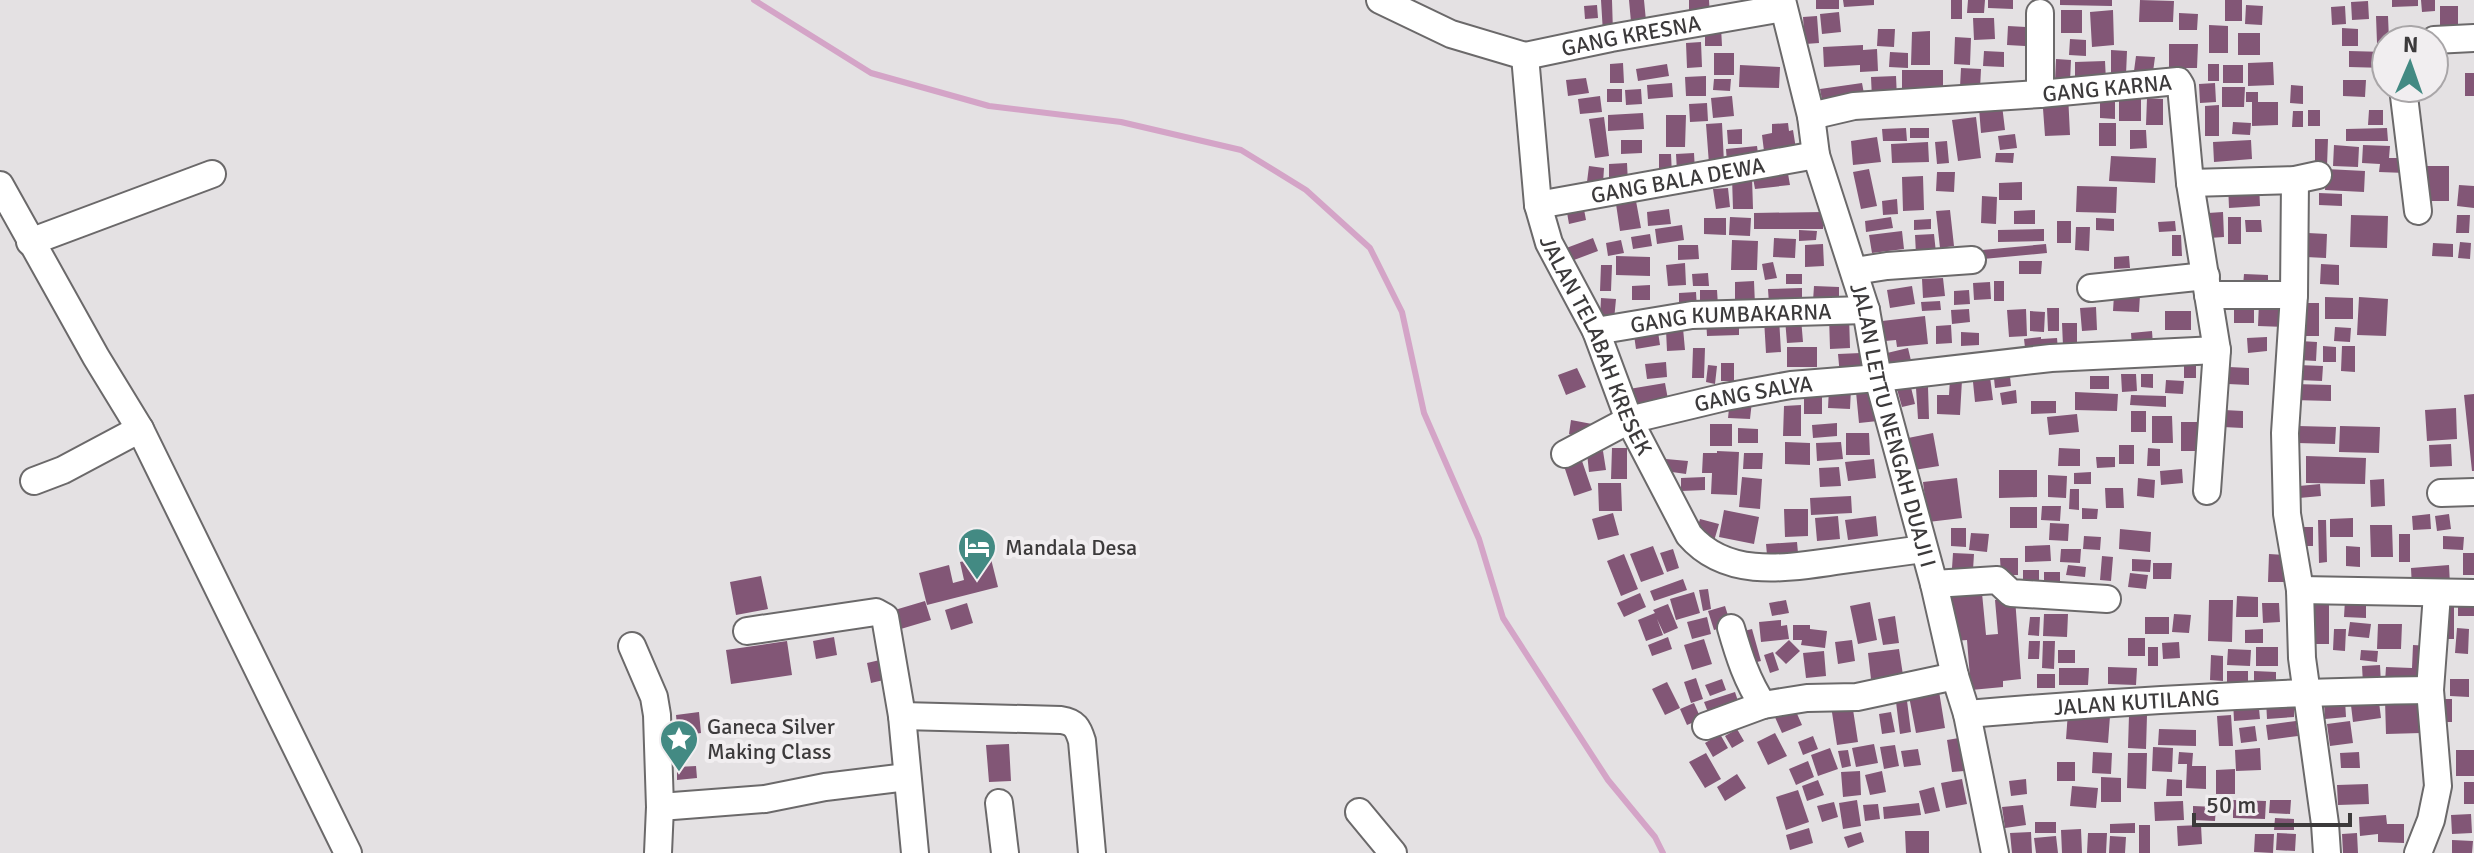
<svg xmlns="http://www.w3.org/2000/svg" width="2474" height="853" viewBox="0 0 2474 853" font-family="Signika,sans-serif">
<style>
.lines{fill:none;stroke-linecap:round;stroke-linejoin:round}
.stream{stroke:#d4a4c7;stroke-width:6}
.building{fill:#825676}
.minor-casing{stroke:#6b696a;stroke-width:30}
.minor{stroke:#fff;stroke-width:26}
.labels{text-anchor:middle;stroke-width:8;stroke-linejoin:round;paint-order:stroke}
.street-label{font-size:22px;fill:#3c3a3b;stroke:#f1eef0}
.poi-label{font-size:22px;fill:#3c3a3b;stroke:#f1eef0;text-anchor:start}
</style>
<rect width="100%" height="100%" fill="#e4e1e3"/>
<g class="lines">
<path class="stream" d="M 754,0 L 871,73 L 989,106 L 1121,122 L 1241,150 L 1306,190 L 1370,248 L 1402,312 L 1424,413 L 1479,539 L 1503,618 L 1608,780 L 1655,837 L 1663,853"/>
</g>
<path class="building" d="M 1601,0 L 1612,0 L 1613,33 L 1603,33 Z
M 1629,0 L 1644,0 L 1646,21 L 1631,22 Z
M 1689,0 L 1709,0 L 1710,17 L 1689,17 Z
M 1816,0 L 1839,0 L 1839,9 L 1816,9 Z
M 1843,0 L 1874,0 L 1874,5 L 1844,7 Z
M 1951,0 L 1962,0 L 1962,19 L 1951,19 Z
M 1968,0 L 1985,0 L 1984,13 L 1967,13 Z
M 1988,0 L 2013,0 L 2013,9 L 1988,8 Z
M 2060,0 L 2112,0 L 2112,6 L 2060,5 Z
M 2140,0 L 2174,1 L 2173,22 L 2139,22 Z
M 2225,0 L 2242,0 L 2242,21 L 2225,21 Z
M 2392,0 L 2418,0 L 2418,6 L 2392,7 Z
M 2421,0 L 2435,0 L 2435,11 L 2422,12 Z
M 2368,1 L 2369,19 L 2352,20 L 2351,2 Z
M 1597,5 L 1598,18 L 1585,19 L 1584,6 Z
M 2246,5 L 2263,6 L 2262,25 L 2245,24 Z
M 2345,6 L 2346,24 L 2332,25 L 2331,7 Z
M 2440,6 L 2458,6 L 2458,25 L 2440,25 Z
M 2061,10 L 2082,10 L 2082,33 L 2061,33 Z
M 2113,10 L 2114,45 L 2092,47 L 2090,12 Z
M 1839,12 L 1841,32 L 1822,34 L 1820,14 Z
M 2179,13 L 2198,14 L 2197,30 L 2179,30 Z
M 1817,16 L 1819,43 L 1805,44 L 1803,17 Z
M 2376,16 L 2388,16 L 2389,40 L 2386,40 L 2386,43 L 2377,43 Z
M 1973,18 L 1994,18 L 1995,39 L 1974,40 Z
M 2209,25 L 2228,26 L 2228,53 L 2209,53 Z
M 2008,26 L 2026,27 L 2025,46 L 2007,45 Z
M 1721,27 L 1722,46 L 1705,46 L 1705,28 Z
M 2342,28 L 2358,29 L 2358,46 L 2342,46 Z
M 1878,29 L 1895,29 L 1894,47 L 1877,46 Z
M 1930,31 L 1930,65 L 1911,65 L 1912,32 Z
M 2238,33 L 2260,33 L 2260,55 L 2238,55 Z
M 1955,37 L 1971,38 L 1970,65 L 1954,64 Z
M 2070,39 L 2086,40 L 2086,56 L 2069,55 Z
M 1701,42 L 1702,67 L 1687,68 L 1686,43 Z
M 2169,44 L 2198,44 L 2197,68 L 2169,68 Z
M 1863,45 L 1863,50 L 1877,49 L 1878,71 L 1860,72 L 1860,65 L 1824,67 L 1823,47 Z
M 2111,50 L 2127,51 L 2126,75 L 2111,75 Z
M 1984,51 L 2004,52 L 2004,67 L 1983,66 Z
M 2349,51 L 2386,52 L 2386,68 L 2349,67 Z
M 1890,52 L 1908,53 L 1908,68 L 1889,67 Z
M 1714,53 L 1734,53 L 1734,75 L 1714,75 Z
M 2136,56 L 2155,57 L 2153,72 L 2134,71 Z
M 2056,59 L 2071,60 L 2070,82 L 2055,81 Z
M 2105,61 L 2106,81 L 2075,81 L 2075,62 Z
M 2273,62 L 2274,85 L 2248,86 L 2248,63 Z
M 1623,63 L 1624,83 L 1610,83 L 1610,64 Z
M 1667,64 L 1669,76 L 1638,81 L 1636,69 Z
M 2208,64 L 2219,64 L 2219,81 L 2208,81 Z
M 1740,65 L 1780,67 L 1779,88 L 1739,87 Z
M 2223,65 L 2243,65 L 2243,83 L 2223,83 Z
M 1961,68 L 1981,69 L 1980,89 L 1960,87 Z
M 1902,70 L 1943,70 L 1943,96 L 1902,96 Z
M 2465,73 L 2474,73 L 2474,96 L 2465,96 Z
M 1706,76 L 1706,96 L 1686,96 L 1685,77 Z
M 1896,76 L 1897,98 L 1872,99 L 1871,77 Z
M 1586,78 L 1589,93 L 1568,96 L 1566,80 Z
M 1714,79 L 1731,79 L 1730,91 L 1713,90 Z
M 2343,80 L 2366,80 L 2365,97 L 2343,96 Z
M 1672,83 L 1673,97 L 1648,99 L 1647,85 Z
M 1862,83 L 1865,99 L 1823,105 L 1820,89 Z
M 2215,83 L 2216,102 L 2200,103 L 2199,84 Z
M 2291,85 L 2303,86 L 2303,104 L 2290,103 Z
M 2222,87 L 2245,87 L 2244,107 L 2222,107 Z
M 1607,89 L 1622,89 L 1622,102 L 1607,102 Z
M 1641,89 L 1642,104 L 1626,105 L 1625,90 Z
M 2246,92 L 2258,92 L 2258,102 L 2278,102 L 2278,125 L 2252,126 L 2252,102 L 2246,102 Z
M 2068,94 L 2070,135 L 2045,136 L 2042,95 Z
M 2100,94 L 2115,94 L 2115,119 L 2100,118 Z
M 1600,96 L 1602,112 L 1580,114 L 1578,99 Z
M 1732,96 L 1734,116 L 1713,118 L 1711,98 Z
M 2119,97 L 2141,98 L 2141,121 L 2119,121 Z
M 2147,98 L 2163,99 L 2163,125 L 2146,125 Z
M 1707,103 L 1708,121 L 1690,122 L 1689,104 Z
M 2002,105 L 2005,130 L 1981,133 L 1979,108 Z
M 2219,105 L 2219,136 L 2205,136 L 2205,106 Z
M 2308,110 L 2320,110 L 2320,126 L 2308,126 Z
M 2369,110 L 2383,110 L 2383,125 L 2368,125 Z
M 2293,111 L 2303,111 L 2303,127 L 2292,127 Z
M 1643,113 L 1644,129 L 1608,131 L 1608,115 Z
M 1666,115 L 1686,115 L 1685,147 L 1666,147 Z
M 1604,117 L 1609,156 L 1595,158 L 1589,119 Z
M 1976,117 L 1981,158 L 1958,161 L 1952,120 Z
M 2233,122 L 2251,123 L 2250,135 L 2232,134 Z
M 1722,123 L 1724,163 L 1709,164 L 1706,124 Z
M 1788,123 L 1789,131 L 1793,130 L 1797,155 L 1765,159 L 1762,135 L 1772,133 L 1772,124 Z
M 2099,123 L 2116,123 L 2116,146 L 2099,146 Z
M 1906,128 L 1907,141 L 1883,141 L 1882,129 Z
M 1910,128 L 1929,128 L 1929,138 L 1910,138 Z
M 2387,128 L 2388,141 L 2346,141 L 2346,129 Z
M 1742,129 L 1742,144 L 1728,144 L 1727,130 Z
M 2130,130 L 2146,130 L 2147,148 L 2130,149 Z
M 2015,134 L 2017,148 L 2000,150 L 1998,136 Z
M 1877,137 L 1881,162 L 1853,165 L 1851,141 Z
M 2315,139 L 2328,139 L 2327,166 L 2315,166 Z
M 1621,140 L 1642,140 L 1642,153 L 1621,154 Z
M 2251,140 L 2252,159 L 2214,162 L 2213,142 Z
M 1947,141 L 1949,163 L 1937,164 L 1935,142 Z
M 1928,142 L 1929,162 L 1892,163 L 1891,144 Z
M 2334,145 L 2359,147 L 2358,167 L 2333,166 Z
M 2363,145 L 2390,146 L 2389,158 L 2406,158 L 2406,173 L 2379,172 L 2380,164 L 2362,163 Z
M 1757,146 L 1759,161 L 1727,163 L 1726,149 Z
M 1694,153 L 1695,171 L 1677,172 L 1676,154 Z
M 1996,153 L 2014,153 L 2013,163 L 1995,162 Z
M 1659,154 L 1671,154 L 1672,175 L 1659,176 Z
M 2111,156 L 2156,158 L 2155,183 L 2109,181 Z
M 1627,163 L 1628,183 L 1609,184 L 1609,164 Z
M 1589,166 L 1604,168 L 1603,184 L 1587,182 Z
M 2421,166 L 2449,166 L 2449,201 L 2421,201 Z
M 1787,168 L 1790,185 L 1755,189 L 1752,172 Z
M 1869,169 L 1877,206 L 1861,209 L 1853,172 Z
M 2326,169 L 2365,171 L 2364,192 L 2325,190 Z
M 1937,172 L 1955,172 L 1954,192 L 1936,191 Z
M 1923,176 L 1924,210 L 1903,211 L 1902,177 Z
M 1732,177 L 1752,177 L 1753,209 L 1733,209 Z
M 2022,182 L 2022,200 L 1999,200 L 1999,183 Z
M 2259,183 L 2260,206 L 2229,208 L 2228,184 Z
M 2459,185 L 2474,186 L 2474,208 L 2457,206 Z
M 2077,186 L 2117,187 L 2116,213 L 2076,212 Z
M 1728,188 L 1730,207 L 1716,209 L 1713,189 Z
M 2319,193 L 2342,194 L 2342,206 L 2319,205 Z
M 1982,196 L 1997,197 L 1996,224 L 1981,223 Z
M 1897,199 L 1898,214 L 1883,215 L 1882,201 Z
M 1636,201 L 1641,228 L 1620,231 L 1616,204 Z
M 1583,204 L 1586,220 L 1569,224 L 1566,207 Z
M 1669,209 L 1671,224 L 1648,226 L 1647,212 Z
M 1950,210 L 1954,246 L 1940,248 L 1936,211 Z
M 2035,210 L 2035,224 L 2014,224 L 2014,211 Z
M 1823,212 L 1823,229 L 1754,229 L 1754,213 Z
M 2223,212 L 2224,237 L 2209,238 L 2208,213 Z
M 2351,215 L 2388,216 L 2387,248 L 2350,247 Z
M 2457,215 L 2470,215 L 2469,233 L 2456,233 Z
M 1730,217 L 1751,218 L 1750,236 L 1729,235 Z
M 1891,217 L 1893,228 L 1866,232 L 1865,221 Z
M 2228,217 L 2241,217 L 2241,244 L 2228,244 Z
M 1704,218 L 1726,218 L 1726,235 L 1704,234 Z
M 2096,218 L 2114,219 L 2114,231 L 2096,230 Z
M 1931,219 L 1931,229 L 1914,230 L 1914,220 Z
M 2245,220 L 2261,220 L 2262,232 L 2246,232 Z
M 2057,221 L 2071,221 L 2071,243 L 2057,243 Z
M 2175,221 L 2176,231 L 2159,232 L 2158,222 Z
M 1682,225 L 1684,240 L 1657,244 L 1655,229 Z
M 2076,227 L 2090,227 L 2089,251 L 2075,250 Z
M 2044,229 L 2044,241 L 1998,242 L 1998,230 Z
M 1799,230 L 1817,231 L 1816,240 L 1799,241 Z
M 1902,231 L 1904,249 L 1872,253 L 1869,235 Z
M 2308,233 L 2327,234 L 2326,258 L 2306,257 Z
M 1650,234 L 1652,246 L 1633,249 L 1631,237 Z
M 1934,234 L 1936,253 L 1916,254 L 1915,235 Z
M 2172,235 L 2181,235 L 2182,256 L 2172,256 Z
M 1593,238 L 1598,251 L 1566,263 L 1561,250 Z
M 1774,238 L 1796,239 L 1795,258 L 1773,257 Z
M 1621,240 L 1624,253 L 1608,256 L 1606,243 Z
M 1732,240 L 1758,241 L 1757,270 L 1731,270 Z
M 2460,242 L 2471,243 L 2470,259 L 2458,258 Z
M 2433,243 L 2453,244 L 2453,257 L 2432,256 Z
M 1823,244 L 1824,266 L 1805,267 L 1805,245 Z
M 2046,244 L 2047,253 L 1983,259 L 1982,250 Z
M 1678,245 L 1698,245 L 1699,259 L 1678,260 Z
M 1616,256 L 1650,257 L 1650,276 L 1616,275 Z
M 2129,256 L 2130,268 L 2114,269 L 2114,257 Z
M 2019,261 L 2042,261 L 2041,274 L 2019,274 Z
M 1773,262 L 1777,278 L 1765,280 L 1762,264 Z
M 1685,263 L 1686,285 L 1668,286 L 1666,265 Z
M 2321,264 L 2339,265 L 2339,285 L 2320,284 Z
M 1601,265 L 1612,265 L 1611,291 L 1600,291 Z
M 1708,273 L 1709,286 L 1693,286 L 1692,274 Z
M 1786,274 L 1802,274 L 1802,284 L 1786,284 Z
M 2244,274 L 2268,275 L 2268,287 L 2243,286 Z
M 1943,278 L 1945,296 L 1923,298 L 1922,279 Z
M 1754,281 L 1755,305 L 1735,305 L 1735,282 Z
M 1994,281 L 2004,281 L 2004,301 L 1994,301 Z
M 1990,282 L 1991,299 L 1974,300 L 1973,283 Z
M 1650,285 L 1650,300 L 1632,300 L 1632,286 Z
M 1814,286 L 1839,287 L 1839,302 L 1813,301 Z
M 1912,286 L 1915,304 L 1890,308 L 1887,290 Z
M 1802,288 L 1802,304 L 1769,304 L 1768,289 Z
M 1700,290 L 1717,290 L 1718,306 L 1700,306 Z
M 1969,290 L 1970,304 L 1954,305 L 1954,291 Z
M 1696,292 L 1697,309 L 1679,310 L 1679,293 Z
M 2114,295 L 2140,295 L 2139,312 L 2113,311 Z
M 2325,297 L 2353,298 L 2353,319 L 2325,319 Z
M 2359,297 L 2388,299 L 2386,336 L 2357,335 Z
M 1601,298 L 1616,299 L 1614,320 L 1600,319 Z
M 1940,301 L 1941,310 L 1922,311 L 1921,302 Z
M 2234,302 L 2254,302 L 2254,323 L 2234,323 Z
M 2259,302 L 2285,302 L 2285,327 L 2258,326 Z
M 2300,303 L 2319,303 L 2319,336 L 2299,336 Z
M 2096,307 L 2097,330 L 2082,331 L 2080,308 Z
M 2047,308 L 2059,308 L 2059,331 L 2048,331 Z
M 1969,309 L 1970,322 L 1952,324 L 1951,310 Z
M 2026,309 L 2027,336 L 2009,337 L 2007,310 Z
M 2030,311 L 2045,312 L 2044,332 L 2030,331 Z
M 2165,311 L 2191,311 L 2191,330 L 2165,330 Z
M 1849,315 L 1850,348 L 1830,349 L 1829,316 Z
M 1925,316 L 1928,344 L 1897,347 L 1896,340 L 1885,341 L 1882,321 Z
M 1739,317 L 1739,335 L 1707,336 L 1706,318 Z
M 1779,318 L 1781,352 L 1766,353 L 1764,319 Z
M 1801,318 L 1803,342 L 1787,343 L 1785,319 Z
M 2062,323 L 2077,323 L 2077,346 L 2063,346 Z
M 1657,325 L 1660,345 L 1636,349 L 1633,328 Z
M 1951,325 L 1952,343 L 1936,344 L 1936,326 Z
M 2335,327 L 2351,328 L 2350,342 L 2334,341 Z
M 1683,328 L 1685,350 L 1667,351 L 1666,330 Z
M 2152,331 L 2153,345 L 2132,347 L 2131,333 Z
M 1961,332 L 1979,333 L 1979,345 L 1961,346 Z
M 2041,337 L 2041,339 L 2057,338 L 2058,350 L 2026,356 L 2024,339 Z
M 2267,337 L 2267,351 L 2248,353 L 2247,338 Z
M 2300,341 L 2317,342 L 2316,361 L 2299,360 Z
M 2323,346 L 2336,347 L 2336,362 L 2323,362 Z
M 2342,346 L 2355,346 L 2355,372 L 2341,371 Z
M 1787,347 L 1817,347 L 1817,367 L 1787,367 Z
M 1693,348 L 1705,348 L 1704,378 L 1692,378 Z
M 1908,348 L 1913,369 L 1891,374 L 1887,353 Z
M 1861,353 L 1862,374 L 1840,376 L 1838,354 Z
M 1666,362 L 1667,377 L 1647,379 L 1645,364 Z
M 1721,363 L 1734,363 L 1734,381 L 1721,381 Z
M 2184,364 L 2196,364 L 2196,378 L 2184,378 Z
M 1708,365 L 1717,366 L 1715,384 L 1706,382 Z
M 2298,365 L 2323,366 L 2322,381 L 2298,380 Z
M 2009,367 L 2011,386 L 1995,388 L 1993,369 Z
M 2229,367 L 2249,368 L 2249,385 L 2228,384 Z
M 1577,368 L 1586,387 L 1566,395 L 1558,375 Z
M 1989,369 L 1993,400 L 1975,402 L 1972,372 Z
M 2121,374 L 2136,374 L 2137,391 L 2122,392 Z
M 2141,374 L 2153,374 L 2153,388 L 2141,387 Z
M 2090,376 L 2109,376 L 2109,389 L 2090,389 Z
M 1909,379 L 1915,404 L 1902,407 L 1895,382 Z
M 1950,379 L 1962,380 L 1960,415 L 1937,414 L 1937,395 L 1949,395 Z
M 2166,380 L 2184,381 L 2183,394 L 2165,393 Z
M 1665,383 L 1669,405 L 1633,411 L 1629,389 Z
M 2294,384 L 2331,385 L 2331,401 L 2293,400 Z
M 1928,387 L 1929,419 L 1918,419 L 1916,388 Z
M 1829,388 L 1851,389 L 1850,409 L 1828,408 Z
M 1875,390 L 1878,421 L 1859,423 L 1856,392 Z
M 2016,390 L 2017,403 L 2002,405 L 2000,393 Z
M 2075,392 L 2118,394 L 2117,411 L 2075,410 Z
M 1804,393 L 1822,394 L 1822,414 L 1804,414 Z
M 2474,394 L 2474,471 L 2472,471 L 2464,395 Z
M 2131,395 L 2166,396 L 2166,407 L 2130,405 Z
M 1730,399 L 1752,401 L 1750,419 L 1728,418 Z
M 2031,401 L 2056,401 L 2056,413 L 2031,414 Z
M 1801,405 L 1801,436 L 1783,436 L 1784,406 Z
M 2456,408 L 2457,439 L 2427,441 L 2425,410 Z
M 2224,410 L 2243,411 L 2243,428 L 2223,427 Z
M 2131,411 L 2146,411 L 2146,432 L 2131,432 Z
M 2077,414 L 2079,432 L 2049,435 L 2047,417 Z
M 2152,416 L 2172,416 L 2173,443 L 2152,443 Z
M 1571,420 L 1592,424 L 1590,437 L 1569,434 Z
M 2181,422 L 2203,422 L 2204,451 L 2181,451 Z
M 1837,423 L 1837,436 L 1813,438 L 1812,425 Z
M 1710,424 L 1732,424 L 1732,446 L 1710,446 Z
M 2298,426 L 2336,427 L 2335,444 L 2297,443 Z
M 2340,426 L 2380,427 L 2379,453 L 2339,452 Z
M 1738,428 L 1758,429 L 1758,443 L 1738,443 Z
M 1846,433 L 1869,433 L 1870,455 L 1846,455 Z
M 1933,433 L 1939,466 L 1914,470 L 1908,438 Z
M 1785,442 L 1810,443 L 1810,465 L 1785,464 Z
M 1841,442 L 1843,459 L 1817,461 L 1816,443 Z
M 2451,444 L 2452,466 L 2430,467 L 2429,445 Z
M 2119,445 L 2134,445 L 2134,464 L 2119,464 Z
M 1612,448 L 1627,448 L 1627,479 L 1611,479 Z
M 2059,448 L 2080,449 L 2080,466 L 2058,466 Z
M 2148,448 L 2160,449 L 2160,466 L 2147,466 Z
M 1603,451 L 1606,470 L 1589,472 L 1587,453 Z
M 1717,451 L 1739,452 L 1737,495 L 1711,494 L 1712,473 L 1702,473 L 1703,453 L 1717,453 Z
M 1744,453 L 1763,453 L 1762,469 L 1743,469 Z
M 2306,456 L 2366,458 L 2365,484 L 2306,483 Z
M 2096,457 L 2115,457 L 2115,467 L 2097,468 Z
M 1666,459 L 1688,461 L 1686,474 L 1665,471 Z
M 1874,459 L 1876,478 L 1848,481 L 1845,462 Z
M 1582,461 L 1592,490 L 1574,496 L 1564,466 Z
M 1839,467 L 1841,486 L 1820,487 L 1819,468 Z
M 2182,469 L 2183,483 L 2161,485 L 2160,471 Z
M 1999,470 L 2037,470 L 2037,497 L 1999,498 Z
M 2091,472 L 2091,484 L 2074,484 L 2074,473 Z
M 2048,475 L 2067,476 L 2066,498 L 2048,497 Z
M 1705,477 L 1705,490 L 1681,491 L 1681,478 Z
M 1742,477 L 1762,479 L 1760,509 L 1739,507 Z
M 1957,478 L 1962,518 L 1928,522 L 1923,482 Z
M 2138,478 L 2155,480 L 2154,498 L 2137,496 Z
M 2384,479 L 2385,506 L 2371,507 L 2370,480 Z
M 1598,483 L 1621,483 L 1622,511 L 1599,511 Z
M 2320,484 L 2321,496 L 2299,498 L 2299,486 Z
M 2105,488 L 2123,488 L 2124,508 L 2106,508 Z
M 2070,489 L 2079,489 L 2079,510 L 2069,509 Z
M 1851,496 L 1852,513 L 1811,515 L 1810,498 Z
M 2042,506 L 2061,506 L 2060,521 L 2041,520 Z
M 2010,507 L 2037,507 L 2037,528 L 2010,528 Z
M 2082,508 L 2098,509 L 2097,519 L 2082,519 Z
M 1784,509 L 1808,509 L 1808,536 L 1785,537 Z
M 1724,510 L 1759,517 L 1754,544 L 1719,537 Z
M 1613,513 L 1619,535 L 1598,540 L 1592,519 Z
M 2430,514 L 2431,529 L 2413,530 L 2412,516 Z
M 2449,514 L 2451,529 L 2437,531 L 2435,516 Z
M 1838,516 L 1840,539 L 1817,541 L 1815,518 Z
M 1876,516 L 1878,536 L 1848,540 L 1845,520 Z
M 2353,518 L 2353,537 L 2330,537 L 2330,519 Z
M 1700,519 L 1719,524 L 1714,541 L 1695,535 Z
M 2318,520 L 2326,520 L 2327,562 L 2319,563 Z
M 2050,523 L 2069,524 L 2068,541 L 2049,540 Z
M 2370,525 L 2392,525 L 2393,557 L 2371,557 Z
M 2302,527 L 2313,527 L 2313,546 L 2302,546 Z
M 1951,528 L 1966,528 L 1966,547 L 1951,546 Z
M 2120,529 L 2151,532 L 2150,552 L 2119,549 Z
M 1971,533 L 1989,534 L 1987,552 L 1969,550 Z
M 2399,534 L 2410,534 L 2410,562 L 2399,562 Z
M 2084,536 L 2101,537 L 2100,550 L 2083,549 Z
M 2443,536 L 2464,537 L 2463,550 L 2443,549 Z
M 1797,542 L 1798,553 L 1767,555 L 1766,544 Z
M 2050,545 L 2051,561 L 2025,562 L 2025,546 Z
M 1653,546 L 1664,574 L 1641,582 L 1630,554 Z
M 2346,546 L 2360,547 L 2360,567 L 2346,566 Z
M 1673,549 L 1679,568 L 1667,572 L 1660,553 Z
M 2061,549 L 2081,549 L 2080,563 L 2060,562 Z
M 1953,553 L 1974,554 L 1973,570 L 1952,568 Z
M 2463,553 L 2474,553 L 2474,575 L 2463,575 Z
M 1624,554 L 1638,589 L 1621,596 L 1607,561 Z
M 2269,554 L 2285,555 L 2284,582 L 2268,582 Z
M 990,555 L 998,587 L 927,605 L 919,573 L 949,565 L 953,583 L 964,580 L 960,562 Z
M 2102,556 L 2113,557 L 2111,581 L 2100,580 Z
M 2000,558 L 2018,558 L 2018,575 L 2001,575 Z
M 2132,559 L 2151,560 L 2150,572 L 2132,571 Z
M 2153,563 L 2172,563 L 2171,579 L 2153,579 Z
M 2068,565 L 2086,567 L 2085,577 L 2066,575 Z
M 2449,565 L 2450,585 L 2412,588 L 2411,568 Z
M 2023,570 L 2039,570 L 2039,587 L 2023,586 Z
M 2044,572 L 2060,572 L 2060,584 L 2044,584 Z
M 2130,573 L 2148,575 L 2146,589 L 2128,587 Z
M 761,576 L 768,609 L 736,615 L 730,582 Z
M 1683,579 L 1687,590 L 1654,601 L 1650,591 Z
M 1708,589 L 1711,609 L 1703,611 L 1699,590 Z
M 1694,592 L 1700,613 L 1676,620 L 1670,599 Z
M 1640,593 L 1646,607 L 1624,617 L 1617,603 Z
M 1982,593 L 1986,635 L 1998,634 L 1995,600 L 2015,598 L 2021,679 L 2003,681 L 2003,687 L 1971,690 L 1967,640 L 1954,641 L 1951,596 Z
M 2312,595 L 2329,595 L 2329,644 L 2312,644 Z
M 2237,596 L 2258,597 L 2258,617 L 2236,617 Z
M 2440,597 L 2454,597 L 2454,639 L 2440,639 Z
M 2458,597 L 2474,597 L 2474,616 L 2458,616 Z
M 1786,600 L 1789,613 L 1772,616 L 1769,603 Z
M 2209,600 L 2233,600 L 2232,642 L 2208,641 Z
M 2345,600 L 2366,601 L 2366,618 L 2344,617 Z
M 925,601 L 931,620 L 894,631 L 888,612 Z
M 1870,602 L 1877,640 L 1858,644 L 1850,606 Z
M 967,603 L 973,623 L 951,630 L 945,610 Z
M 2262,603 L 2279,603 L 2280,622 L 2263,623 Z
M 1668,604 L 1678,628 L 1664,634 L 1657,619 L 1663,635 L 1646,641 L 1638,620 L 1655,613 L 1653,610 Z
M 1725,606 L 1731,625 L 1714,630 L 1708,611 Z
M 2044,614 L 2068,614 L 2067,637 L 2043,636 Z
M 2174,614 L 2191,615 L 2189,633 L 2172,632 Z
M 1895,616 L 1899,643 L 1883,645 L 1878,619 Z
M 1707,617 L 1711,634 L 1692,639 L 1687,622 Z
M 2030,617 L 2040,617 L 2039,636 L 2028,635 Z
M 2145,617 L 2169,617 L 2169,634 L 2145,634 Z
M 1781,620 L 1781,626 L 1787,625 L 1789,639 L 1761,642 L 1759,622 Z
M 2350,622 L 2371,624 L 2369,638 L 2348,636 Z
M 2378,624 L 2402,624 L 2401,649 L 2377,649 Z
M 1793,625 L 1810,625 L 1810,629 L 1827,631 L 1825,648 L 1801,645 L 1802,640 L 1793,640 Z
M 2457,628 L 2469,629 L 2468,654 L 2455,653 Z
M 1752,629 L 1761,661 L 1753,663 L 1744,631 Z
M 2263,629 L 2263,643 L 2245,643 L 2245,630 Z
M 2334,629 L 2346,629 L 2345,651 L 2333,650 Z
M 834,637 L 837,655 L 816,659 L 813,641 Z
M 1668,637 L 1672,649 L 1652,656 L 1648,645 Z
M 2128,638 L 2145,638 L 2145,656 L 2128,656 Z
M 1704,639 L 1712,664 L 1692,670 L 1684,645 Z
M 1789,640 L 1800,651 L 1786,664 L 1775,653 Z
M 1852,640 L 1855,661 L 1838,664 L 1835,642 Z
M 787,641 L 792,675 L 731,684 L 726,650 Z
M 2029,641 L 2040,641 L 2039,659 L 2028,659 Z
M 2043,641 L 2055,641 L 2054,669 L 2042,668 Z
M 2179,642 L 2180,658 L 2163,659 L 2162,643 Z
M 2413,645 L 2430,646 L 2419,683 L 2385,682 L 2386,667 L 2412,668 Z
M 2148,647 L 2158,647 L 2158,666 L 2148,666 Z
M 2256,647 L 2278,647 L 2278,666 L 2256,666 Z
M 1899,649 L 1903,675 L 1871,679 L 1868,653 Z
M 2228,649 L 2251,650 L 2250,666 L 2227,665 Z
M 2058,650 L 2075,650 L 2075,663 L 2058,663 Z
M 2361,650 L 2378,651 L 2377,662 L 2360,660 Z
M 1824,651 L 1826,676 L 1806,678 L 1803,653 Z
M 1773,652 L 1779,670 L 1770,673 L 1764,655 Z
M 2211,655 L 2223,656 L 2223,681 L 2210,680 Z
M 884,659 L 888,679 L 871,683 L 867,663 Z
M 2380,665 L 2381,684 L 2363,684 L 2362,666 Z
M 2108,667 L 2137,668 L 2136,685 L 2108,684 Z
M 2059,668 L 2089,668 L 2088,685 L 2059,685 Z
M 2227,671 L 2248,671 L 2248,688 L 2227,688 Z
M 2254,671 L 2276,672 L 2276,687 L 2254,687 Z
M 2037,674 L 2055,674 L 2055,688 L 2037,688 Z
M 1696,678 L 1703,699 L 1691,703 L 1684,682 Z
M 1722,679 L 1726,690 L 1710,696 L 1705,685 Z
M 2450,679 L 2469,679 L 2469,697 L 2450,696 Z
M 1667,682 L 1680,708 L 1665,715 L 1652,689 Z
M 1938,685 L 1945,728 L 1916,733 L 1908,691 Z
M 1735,692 L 1741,710 L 1711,720 L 1704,702 Z
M 1906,693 L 1911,732 L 1900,734 L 1895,694 Z
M 2378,694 L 2381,718 L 2353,722 L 2350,697 Z
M 2258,698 L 2260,719 L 2234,721 L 2233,700 Z
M 2419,698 L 2421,733 L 2386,734 L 2385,700 Z
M 2294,699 L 2294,717 L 2267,719 L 2266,700 Z
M 2436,699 L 2452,699 L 2452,722 L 2435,722 Z
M 2345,700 L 2346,717 L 2325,719 L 2324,702 Z
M 1694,703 L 1701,719 L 1687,725 L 1680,709 Z
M 1852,703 L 1858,742 L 1837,745 L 1831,706 Z
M 1794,707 L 1802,725 L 1782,733 L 1774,715 Z
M 699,712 L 701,733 L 681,736 L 683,758 L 664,759 L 661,726 L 677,726 L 676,715 Z
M 1891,712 L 1895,732 L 1882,734 L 1879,714 Z
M 2068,712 L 2110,716 L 2108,743 L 2066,739 Z
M 2129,715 L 2147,715 L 2146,749 L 2128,748 Z
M 2231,715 L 2233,746 L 2219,746 L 2217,716 Z
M 2296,721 L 2298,736 L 2268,740 L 2266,725 Z
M 2350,721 L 2353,743 L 2330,746 L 2327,724 Z
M 2255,726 L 2257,741 L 2241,743 L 2239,728 Z
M 1737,729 L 1744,741 L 1732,748 L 1725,736 Z
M 2159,729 L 2196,730 L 2196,746 L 2158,745 Z
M 1775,733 L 1787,756 L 1768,765 L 1757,742 Z
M 1720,734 L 1728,748 L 1713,757 L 1705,743 Z
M 1813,736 L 1818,749 L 1803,755 L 1798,742 Z
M 1959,738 L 1964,771 L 1952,772 L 1947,740 Z
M 1009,744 L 1011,781 L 989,782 L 986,745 Z
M 1874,744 L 1878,763 L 1856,767 L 1852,748 Z
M 1895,745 L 1899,766 L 1884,769 L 1880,747 Z
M 2153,747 L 2173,748 L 2172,772 L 2152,771 Z
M 1830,748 L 1838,769 L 1818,776 L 1811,755 Z
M 2260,748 L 2261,770 L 2236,771 L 2235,750 Z
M 1918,749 L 1921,765 L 1904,767 L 1901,751 Z
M 1848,750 L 1851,766 L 1842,768 L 1838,751 Z
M 2456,750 L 2474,750 L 2474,776 L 2456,776 Z
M 2093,752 L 2112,753 L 2111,774 L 2092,773 Z
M 2179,752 L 2193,753 L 2192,766 L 2206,766 L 2206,789 L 2186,788 L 2187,764 L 2178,764 Z
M 2359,752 L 2360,768 L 2341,768 L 2340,753 Z
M 1706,753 L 1721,779 L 1705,788 L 1689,762 Z
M 2128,753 L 2147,753 L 2146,789 L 2127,788 Z
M 1808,761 L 1814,777 L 1796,785 L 1789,769 Z
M 2057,762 L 2075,762 L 2075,781 L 2057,781 Z
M 696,766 L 697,778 L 677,780 L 677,767 Z
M 2235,769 L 2235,794 L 2216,794 L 2216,770 Z
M 1860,771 L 1861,795 L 1843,797 L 1841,772 Z
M 1882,771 L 1886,792 L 1870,795 L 1865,775 Z
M 1737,774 L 1746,788 L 1725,801 L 1717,787 Z
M 2101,777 L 2121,778 L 2121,802 L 2101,802 Z
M 1962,779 L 1967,804 L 1946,808 L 1941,783 Z
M 2026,779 L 2027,794 L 2011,796 L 2009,781 Z
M 2167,779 L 2182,780 L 2182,796 L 2166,796 Z
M 1818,780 L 1824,795 L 1807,801 L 1802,786 Z
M 2464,782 L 2474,782 L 2474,804 L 2464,804 Z
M 2368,784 L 2369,804 L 2338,805 L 2337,785 Z
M 2072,786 L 2098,788 L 2096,808 L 2070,806 Z
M 1934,787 L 1940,811 L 1925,814 L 1919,791 Z
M 1798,790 L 1809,822 L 1786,830 L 1776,797 Z
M 1857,800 L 1861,826 L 1843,829 L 1839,803 Z
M 2233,800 L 2266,801 L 2265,819 L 2233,818 Z
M 2270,800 L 2291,800 L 2290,814 L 2269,813 Z
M 2183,801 L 2184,820 L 2155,821 L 2154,802 Z
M 1834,802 L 1838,817 L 1822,822 L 1817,806 Z
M 1919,803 L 1921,815 L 1884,819 L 1883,807 Z
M 1878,804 L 1880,819 L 1865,821 L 1863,805 Z
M 2023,805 L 2026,825 L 2005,828 L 2002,807 Z
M 2193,806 L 2216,807 L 2215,821 L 2193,820 Z
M 2471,814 L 2472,833 L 2452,834 L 2451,815 Z
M 2386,815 L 2387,824 L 2404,824 L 2404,843 L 2378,842 L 2378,834 L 2360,836 L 2359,817 Z
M 2275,818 L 2294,819 L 2294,830 L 2274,830 Z
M 2035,822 L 2056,822 L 2056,833 L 2035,833 Z
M 2135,823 L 2135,833 L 2110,833 L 2110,824 Z
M 2139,825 L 2150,825 L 2150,853 L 2139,853 Z
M 2201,825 L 2202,844 L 2178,846 L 2177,826 Z
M 1809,828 L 1813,843 L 1790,850 L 1786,835 Z
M 2081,829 L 2082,853 L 2062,853 L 2061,830 Z
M 1905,831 L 1929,831 L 1929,853 L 1906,853 Z
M 1861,832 L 1864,842 L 1848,848 L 1844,837 Z
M 2031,832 L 2032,853 L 2012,853 L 2010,833 Z
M 2088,833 L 2107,833 L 2106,853 L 2087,853 Z
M 2277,833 L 2296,834 L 2295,851 L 2276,850 Z
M 2357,833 L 2358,853 L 2343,853 L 2342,834 Z
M 2255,834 L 2274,834 L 2273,853 L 2254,852 Z
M 2056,836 L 2058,853 L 2036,853 L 2034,838 Z
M 2110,836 L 2126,837 L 2125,853 L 2109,853 Z
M 2452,840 L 2473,841 L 2472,853 L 2452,853 Z"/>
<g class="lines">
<g class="minor-casing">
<g id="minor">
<path id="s1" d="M 1380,0 L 1451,34 L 1525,56 L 1538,205 L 1549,243 L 1596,331 L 1629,420 L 1689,535 C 1727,579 1786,568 1836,561 C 1865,557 1894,553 1923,549"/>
<path id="s2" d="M 1782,0 L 1811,116 L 1816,155 L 1866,310 L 1878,378 L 1934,584 L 1955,676 L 1967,714 L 1995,853"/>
<path d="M 2434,40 L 2474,38"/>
<path id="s3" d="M 1525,56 L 1611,38 L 1783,8"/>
<path d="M 2403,88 L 2418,211"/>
<path d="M 2040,94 L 2040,13"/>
<path id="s4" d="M 1811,116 L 1854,106 L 2040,94 L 2178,81 L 2181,86 L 2190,183 L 2217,350 L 2207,491"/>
<path d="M 2295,180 L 2294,295 L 2285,433 L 2287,514 L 2300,590 L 2302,658 L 2325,824 L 2327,853"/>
<path d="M 2190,183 L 2295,180 L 2318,175"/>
<path d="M 0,185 L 96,357 L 140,429 L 348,853"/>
<path id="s5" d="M 1538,205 L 1816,155"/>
<path d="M 30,242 L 212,174"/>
<path d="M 1855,271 L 1887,266 L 1972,260"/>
<path d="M 2091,288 L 2206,276"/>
<path d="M 2208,295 L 2294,295"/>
<path id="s6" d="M 1596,331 L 1692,315 L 1866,310"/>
<path id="s7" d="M 1565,454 L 1629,420 L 1725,397 L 1791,385 L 1878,378 L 2051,358 L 2217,350"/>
<path d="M 34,481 L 63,470 L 140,429"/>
<path d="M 2441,493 L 2474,492"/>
<path d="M 1934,584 L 1997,580 L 2011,593 L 2107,599"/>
<path d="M 2300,590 L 2474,593"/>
<path d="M 1731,628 C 1739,656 1747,681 1763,705"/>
<path d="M 747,631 L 876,612 L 885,617 L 902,716 L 915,853"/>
<path d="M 632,646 L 654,697 L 657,715 L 660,807 L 658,853"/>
<path id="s8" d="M 1967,714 C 2121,701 2275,692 2430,690"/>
<path d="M 902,716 L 1061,720 C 1075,722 1078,728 1082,741 L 1092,853"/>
<path d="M 1706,726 L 1763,705 L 1807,698 L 1857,697 L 1955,676"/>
<path d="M 999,803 L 1005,853"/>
<path d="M 660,807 L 765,799 L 825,787 L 907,777"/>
<path d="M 1359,812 L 1393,853"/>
<path d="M 2418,853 L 2431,820 L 2438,786 L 2430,690 L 2437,594"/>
</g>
</g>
<use href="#minor" class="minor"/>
</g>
<defs>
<g id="hotel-pin" transform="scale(2)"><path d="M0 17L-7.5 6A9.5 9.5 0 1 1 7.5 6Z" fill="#438a83" stroke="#f1eef0"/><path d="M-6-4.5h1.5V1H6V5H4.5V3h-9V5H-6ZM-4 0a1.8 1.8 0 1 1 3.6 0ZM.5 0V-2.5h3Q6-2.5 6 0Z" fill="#fff"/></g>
<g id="sight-pin" transform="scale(2)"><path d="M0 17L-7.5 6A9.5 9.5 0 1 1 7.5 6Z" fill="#438a83" stroke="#f1eef0"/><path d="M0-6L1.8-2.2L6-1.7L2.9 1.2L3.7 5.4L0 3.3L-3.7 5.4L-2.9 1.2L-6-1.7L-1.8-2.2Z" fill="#fff"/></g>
</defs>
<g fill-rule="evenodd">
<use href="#hotel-pin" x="977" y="547"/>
<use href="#sight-pin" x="679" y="739"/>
</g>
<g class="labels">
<g class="street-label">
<text dy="8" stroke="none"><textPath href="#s3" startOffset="108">GANG KRESNA</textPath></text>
<text dy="8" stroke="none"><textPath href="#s4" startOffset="298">GANG KARNA</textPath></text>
<text dy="8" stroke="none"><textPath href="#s5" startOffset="142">GANG BALA DEWA</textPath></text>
<text dy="8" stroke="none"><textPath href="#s6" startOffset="136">GANG KUMBAKARNA</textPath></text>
<text dy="8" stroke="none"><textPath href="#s1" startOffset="458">JALAN TELABAH KRESEK</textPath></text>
<text dy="8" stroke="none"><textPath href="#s7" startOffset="200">GANG SALYA</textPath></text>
<text dy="8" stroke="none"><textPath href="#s2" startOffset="440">JALAN LETTU NENGAH DUAJI I</textPath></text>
<text dy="8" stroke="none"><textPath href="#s8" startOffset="170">JALAN KUTILANG</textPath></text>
</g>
<g class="poi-label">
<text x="1005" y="555">Mandala Desa</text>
<text x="707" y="734">Ganeca Silver<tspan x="707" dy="25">Making Class</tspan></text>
</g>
</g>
<g transform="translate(2410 64) rotate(2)"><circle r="38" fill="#f1eef0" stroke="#a9a6a8" stroke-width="2"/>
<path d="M0-6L14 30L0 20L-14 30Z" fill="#438a83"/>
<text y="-12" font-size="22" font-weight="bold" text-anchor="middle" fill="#3c3a3b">N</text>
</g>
<path d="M2194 813v12h156v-12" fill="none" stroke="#3c3a3b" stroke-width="4"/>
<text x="2206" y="813" font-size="24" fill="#3c3a3b" stroke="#f1eef0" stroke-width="6" paint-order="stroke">50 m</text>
</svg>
